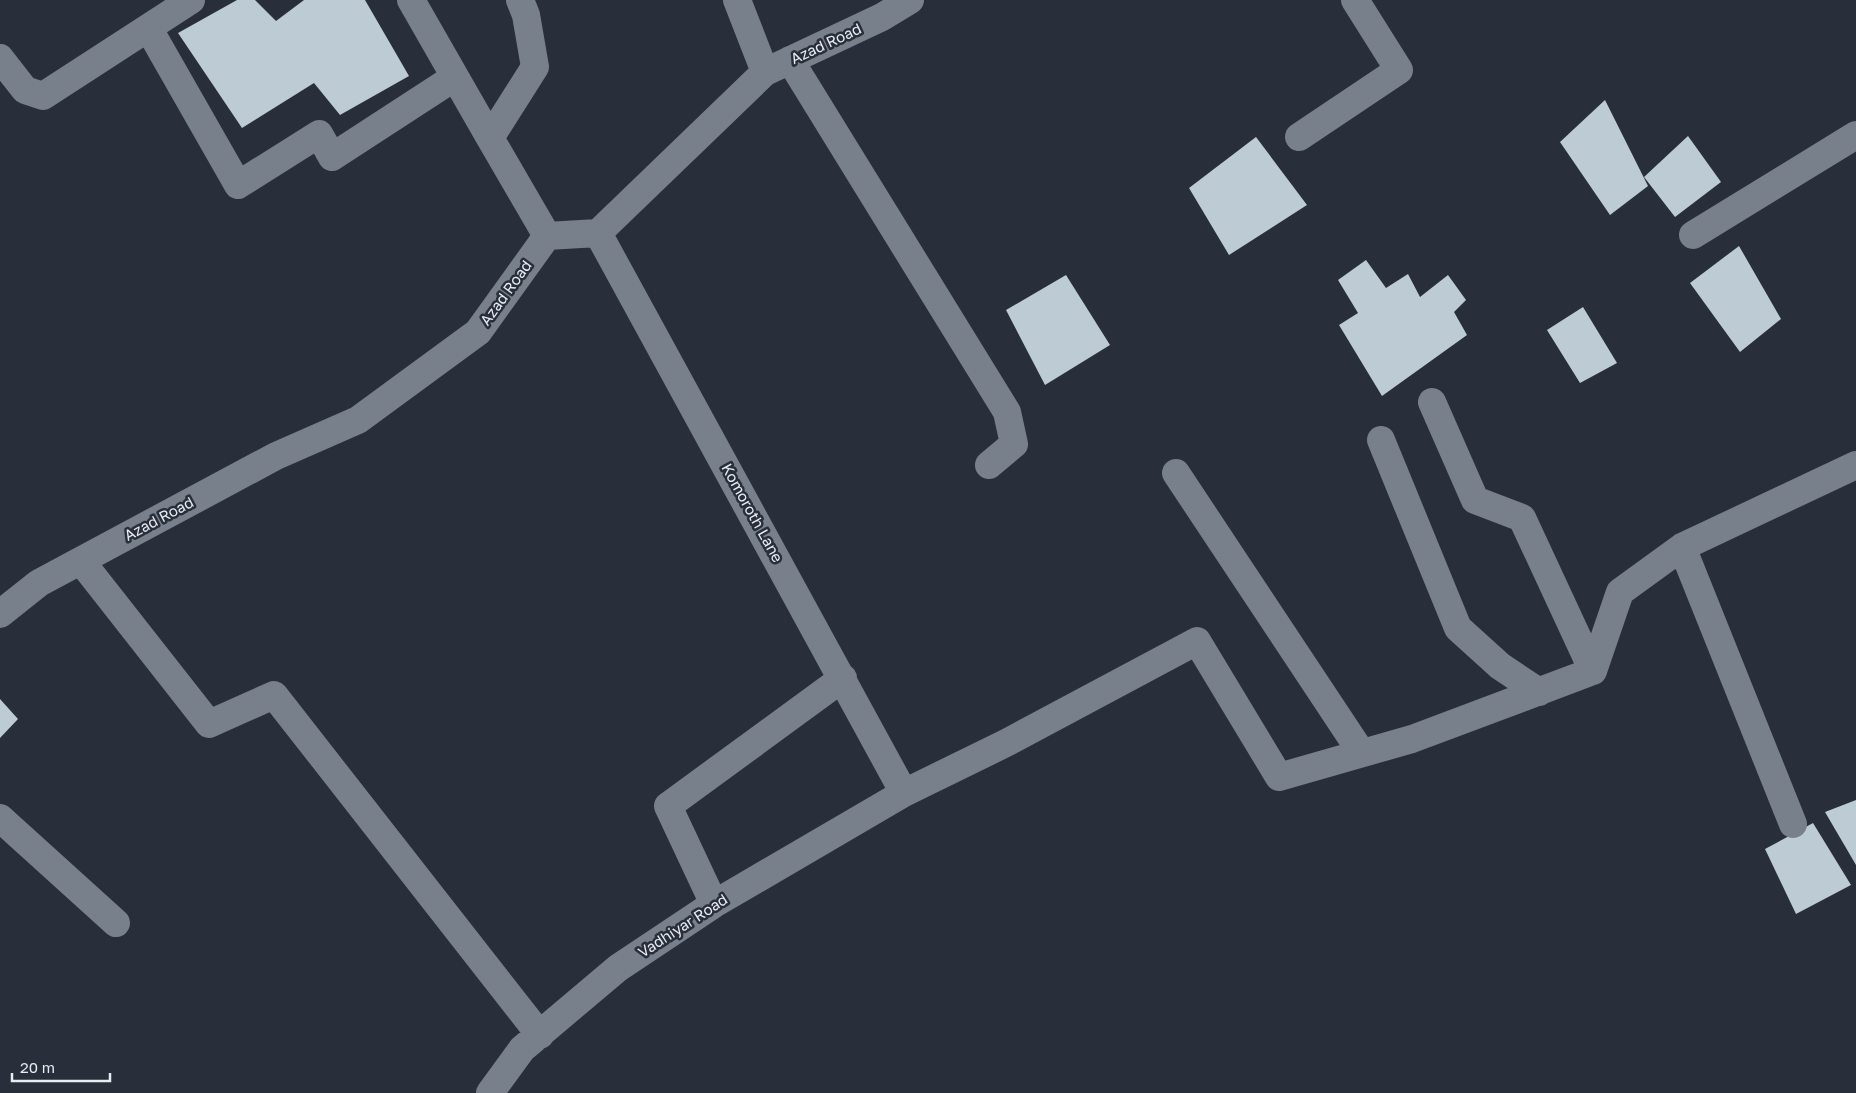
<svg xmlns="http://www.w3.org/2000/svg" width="1856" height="1093" viewBox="0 0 1856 1093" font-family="'Golos Text',sans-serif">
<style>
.building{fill:#bccbd4}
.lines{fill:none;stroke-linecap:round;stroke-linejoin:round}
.minor{stroke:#78808c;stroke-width:28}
.labels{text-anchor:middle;stroke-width:5;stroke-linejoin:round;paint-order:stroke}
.street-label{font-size:15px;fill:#e7ebf2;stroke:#292f3a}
</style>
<rect width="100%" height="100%" fill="#292f3a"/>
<path class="building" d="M 237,0 L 255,0 L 276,21 L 304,0 L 365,0 L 409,76 L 340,115 L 314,83 L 242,128 L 178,33 Z
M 1605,100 L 1648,186 L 1610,215 L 1560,142 Z
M 1688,136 L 1721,182 L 1675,217 L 1644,177 Z
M 1256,137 L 1307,205 L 1229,255 L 1189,188 Z
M 1739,246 L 1781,319 L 1740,352 L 1690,283 Z
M 1366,260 L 1386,288 L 1408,274 L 1420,297 L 1448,275 L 1466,300 L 1454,312 L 1467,335 L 1382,396 L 1339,325 L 1358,313 L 1338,280 Z
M 1066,275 L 1110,345 L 1045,385 L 1006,310 Z
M 1583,307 L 1617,363 L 1580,383 L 1547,330 Z
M 0,699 L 18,719 L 0,738 Z
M 1856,800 L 1856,865 L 1825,812 Z
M 1813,823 L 1851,885 L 1796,914 L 1765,849 Z"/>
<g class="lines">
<path class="minor" d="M 411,0 L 490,138
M 520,0 L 526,15 L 535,67 L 490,138 L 547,236
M 737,0 L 765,72
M 149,29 L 238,185 L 319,134 L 332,157 L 455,77
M 0,58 L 25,90 L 43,96 L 191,0
M 790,60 L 1007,412 L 1014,444 L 989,465
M 1299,137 L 1399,70 L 1355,0
M 598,233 L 904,793
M 1693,235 L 1856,135
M 1432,402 L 1475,500 L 1522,518 L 1593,671
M 1381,440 L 1458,628 L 1500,666 L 1539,692
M 1176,473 L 1361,752
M 1682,547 L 1793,824
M 81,561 L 209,724 L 274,695 L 540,1035
M 0,614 L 39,583 L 276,456 L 358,420 L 478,332 L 547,236 L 598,233 L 765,72 L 882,17 L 910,0
M 0,818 L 116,923
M 714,904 L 668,806 L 843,678
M 490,1093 L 522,1049 L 618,968 L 714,904 L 904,793 L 1006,743 L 1197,641 L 1279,777 L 1412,739 L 1593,671 L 1620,592 L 1682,547 L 1856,465"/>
</g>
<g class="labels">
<g class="street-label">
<text transform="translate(826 44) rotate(-25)" y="5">Azad Road</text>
<text transform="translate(506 293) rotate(-54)" y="5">Azad Road</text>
<text transform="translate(752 513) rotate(61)" y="5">Komoroth Lane</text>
<text transform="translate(159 519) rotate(-28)" y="5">Azad Road</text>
<text transform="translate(683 926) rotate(-33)" y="5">Vadhiyar Road</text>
</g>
</g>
<path d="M12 1073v8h98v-8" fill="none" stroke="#e7ebf2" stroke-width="2.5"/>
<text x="20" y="1073" font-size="15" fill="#e7ebf2" stroke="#292f3a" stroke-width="4" paint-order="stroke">20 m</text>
</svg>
